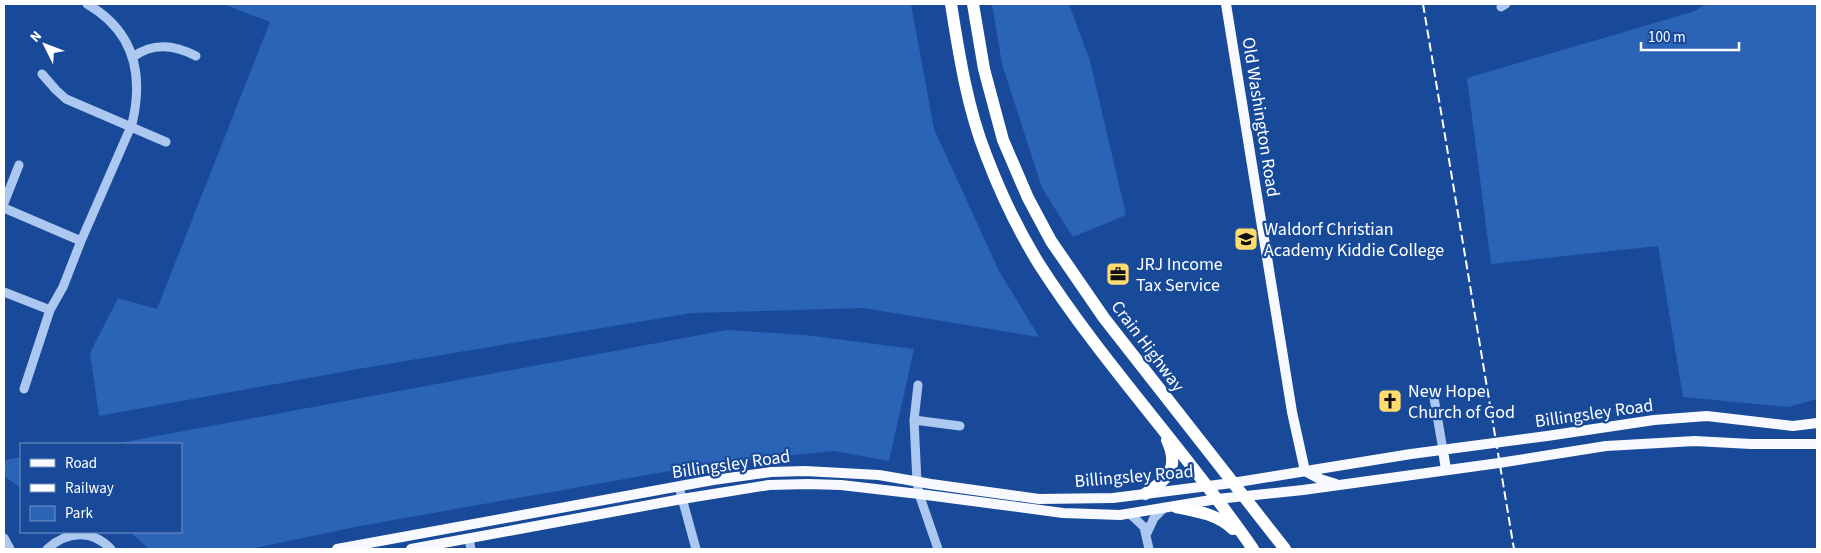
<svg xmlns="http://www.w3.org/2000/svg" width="1821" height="553" viewBox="0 0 1821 553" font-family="'Source Sans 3',sans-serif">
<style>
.green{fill:#2b63b6}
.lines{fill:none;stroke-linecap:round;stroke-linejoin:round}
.minor{stroke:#acc8f1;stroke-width:9}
.major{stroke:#f7f9ff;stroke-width:10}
.highway{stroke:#fff;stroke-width:12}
.rail{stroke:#fff;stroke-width:2;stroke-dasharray:9 4;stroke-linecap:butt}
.labels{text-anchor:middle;stroke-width:4.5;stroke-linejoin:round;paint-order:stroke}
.street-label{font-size:18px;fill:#fff;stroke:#184a99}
.poi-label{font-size:18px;fill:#fff;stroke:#184a99;text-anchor:start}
</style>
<rect width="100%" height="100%" fill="#184a99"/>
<path class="green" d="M 223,4 L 911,4 L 934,129 L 999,271 L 1039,337 L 863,308 L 692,313 L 375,366 L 99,416 L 90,353 L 118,298 L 157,309 L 270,22 Z
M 992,4 L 1069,4 L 1090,61 L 1126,215 L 1073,237 L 1042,188 L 1002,64 Z
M 1707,4 L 1817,4 L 1817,399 L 1788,407 L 1683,397 L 1658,246 L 1491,264 L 1467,78 L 1692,12 Z
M 727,330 L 805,335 L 914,349 L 889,461 L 834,451 L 709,464 L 360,526 L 251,549 L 149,549 L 130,532 L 181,532 L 181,444 L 114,444 Z
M 21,457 L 21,488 L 4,476 L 4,460 Z"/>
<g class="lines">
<path class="minor" d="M 1501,7 L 1506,4
M 133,57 C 153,42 175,45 196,56
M 42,74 L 56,90 L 66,99 L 166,142
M 4,203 L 19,165
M 4,208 L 81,241 L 132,124 C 144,74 134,31 87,4
M 4,292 L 50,310
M 918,385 L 914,420 L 917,482 L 919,494 L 938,549
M 24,389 L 50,310 L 63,287 L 81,241
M 1434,398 L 1443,450
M 914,420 L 960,426
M 679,487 L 696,549
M 1130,514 L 1144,527 L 1149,549
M 1147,533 L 1154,518 L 1163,509
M 4,538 L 10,549
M 469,539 L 471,549
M 47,549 C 67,531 92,529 111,549"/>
<path class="major" d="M 1226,4 L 1292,412 L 1305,471
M 1443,450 L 1446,470
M 1305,471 L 1320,479 L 1336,484
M 337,549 L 713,480 L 771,472 L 805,471 L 879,475 L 931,484 L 1039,499 L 1113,498 L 1232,483 L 1411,454 L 1547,436 L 1654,420 L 1707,416 L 1793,426 L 1817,423
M 411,549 L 682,499 L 769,485 L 808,484 L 841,485 L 919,494 L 1063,513 L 1120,515 L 1217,499 L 1303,490 L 1499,463 L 1606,446 L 1695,441 L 1751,444 L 1817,444"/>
<path class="highway" d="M 951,4 C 959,54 967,107 986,155 C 1000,192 1018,230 1039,264 C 1103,364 1186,451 1253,549
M 973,4 L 984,69 L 1003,140 L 1028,198 L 1051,241 L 1104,318 L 1285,549
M 1145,494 C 1168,479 1180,468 1167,440
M 1176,507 C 1196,511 1217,514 1233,529"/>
<path class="rail" d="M 1423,4 L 1514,549"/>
</g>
<defs>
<g id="school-square" transform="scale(1.25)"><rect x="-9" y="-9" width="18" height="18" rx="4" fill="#ffdc6d" stroke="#184a99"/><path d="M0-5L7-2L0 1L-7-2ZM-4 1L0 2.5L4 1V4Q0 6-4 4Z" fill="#111"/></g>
<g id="office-square" transform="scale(1.25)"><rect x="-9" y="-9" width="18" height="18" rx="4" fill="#ffdc6d" stroke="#184a99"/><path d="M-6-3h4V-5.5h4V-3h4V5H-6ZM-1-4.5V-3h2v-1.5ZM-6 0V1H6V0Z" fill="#111"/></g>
<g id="church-square" transform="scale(1.25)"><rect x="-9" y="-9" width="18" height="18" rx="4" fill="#ffdc6d" stroke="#184a99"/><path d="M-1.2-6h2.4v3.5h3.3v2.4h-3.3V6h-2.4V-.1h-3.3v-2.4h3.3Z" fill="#111"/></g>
</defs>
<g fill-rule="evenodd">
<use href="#school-square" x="1246" y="239"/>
<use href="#office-square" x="1118" y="274"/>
<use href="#church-square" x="1390" y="401"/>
</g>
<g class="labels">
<g class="street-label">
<text transform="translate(1261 117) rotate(81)" y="6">Old Washington Road</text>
<text transform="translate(1148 346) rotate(53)" y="6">Crain Highway</text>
<text transform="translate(1594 413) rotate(-8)" y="6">Billingsley Road</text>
<text transform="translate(731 464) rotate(-8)" y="6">Billingsley Road</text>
<text transform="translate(1134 476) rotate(-5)" y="6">Billingsley Road</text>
</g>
<g class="poi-label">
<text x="1264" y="235">Waldorf Christian<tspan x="1264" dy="21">Academy Kiddie College</tspan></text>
<text x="1136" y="270">JRJ Income<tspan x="1136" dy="21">Tax Service</tspan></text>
<text x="1408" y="397">New Hope<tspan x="1408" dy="21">Church of God</tspan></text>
</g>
</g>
<rect width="1821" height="553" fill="none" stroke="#ffffff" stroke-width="10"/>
<rect x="20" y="443" width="162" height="90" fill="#184a99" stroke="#7492c2"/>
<rect x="30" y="459" width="25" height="8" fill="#f7f9ff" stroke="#7492c2"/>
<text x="65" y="468" font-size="15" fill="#ffffff">Road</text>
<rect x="30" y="484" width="25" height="8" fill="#ffffff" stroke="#7492c2"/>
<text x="65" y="493" font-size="15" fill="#ffffff">Railway</text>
<rect x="30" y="506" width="25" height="15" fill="#2b63b6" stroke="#7492c2"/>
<text x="65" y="518" font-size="15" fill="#ffffff">Park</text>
<g transform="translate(45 45) rotate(312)" stroke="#184a99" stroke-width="4" paint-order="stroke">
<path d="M0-4L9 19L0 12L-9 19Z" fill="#ffffff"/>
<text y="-8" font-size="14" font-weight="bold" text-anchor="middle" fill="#ffffff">N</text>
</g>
<path d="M1641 42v8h98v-8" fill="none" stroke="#ffffff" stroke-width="2.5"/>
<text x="1648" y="42" font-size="15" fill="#ffffff" stroke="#184a99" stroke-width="4" paint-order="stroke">100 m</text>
</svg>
